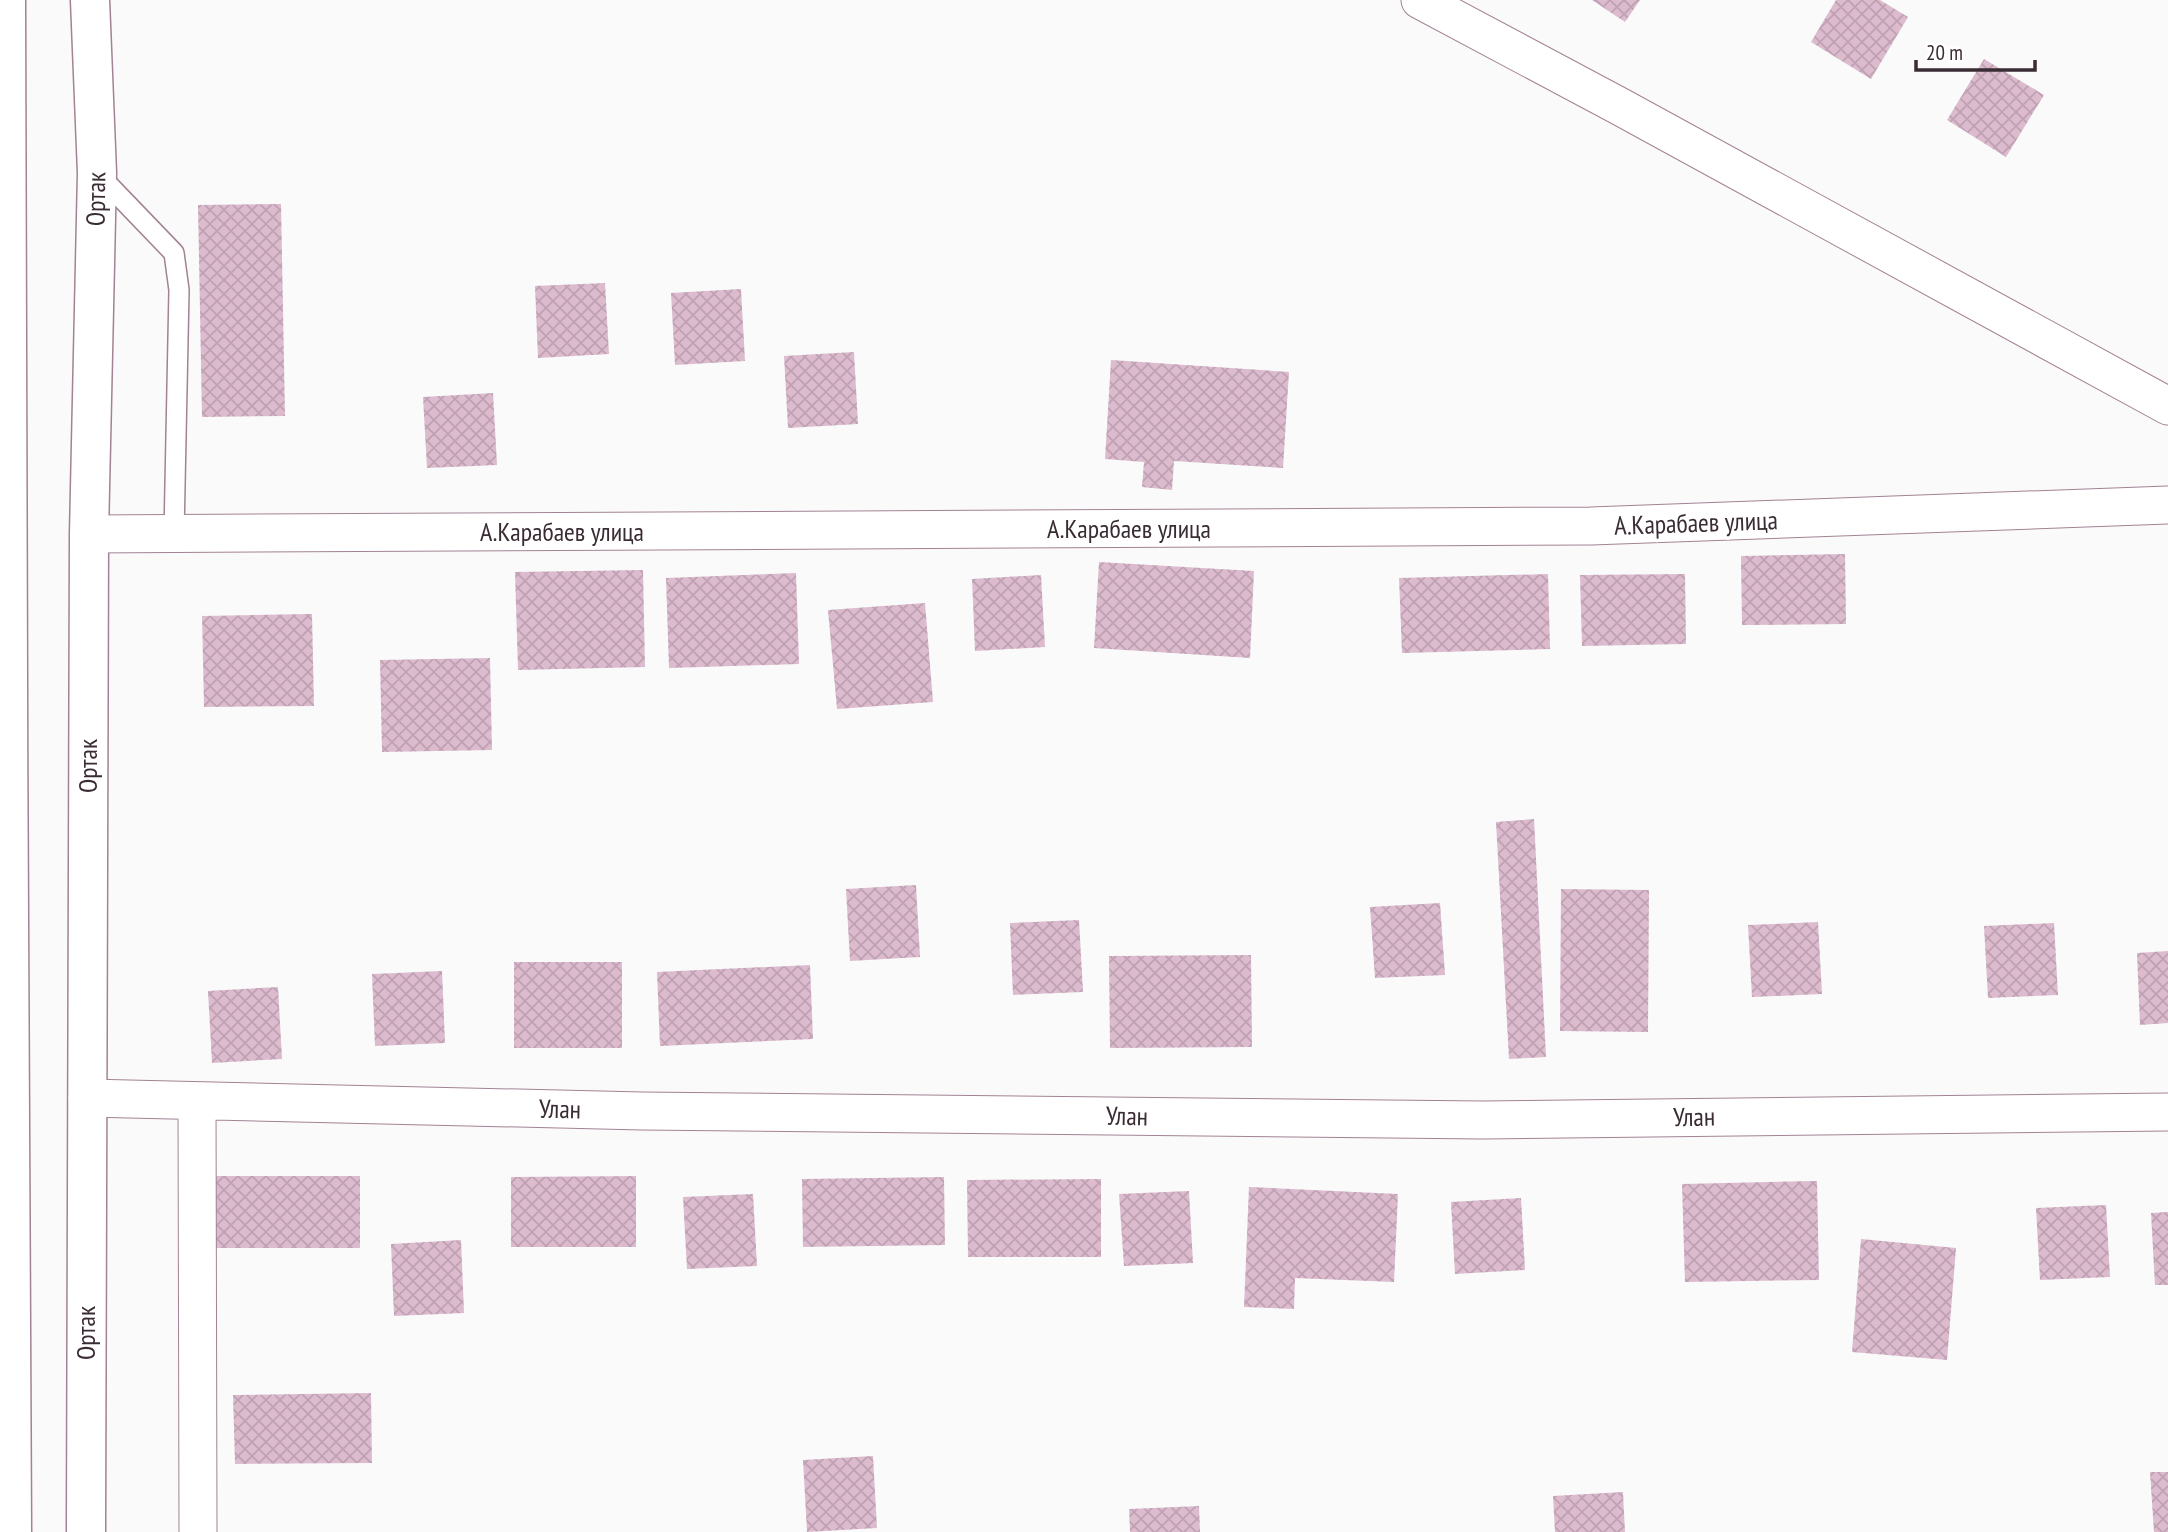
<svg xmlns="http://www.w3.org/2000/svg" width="2168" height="1532" viewBox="0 0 2168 1532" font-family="'PT Sans Narrow',sans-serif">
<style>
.building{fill:url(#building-cross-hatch)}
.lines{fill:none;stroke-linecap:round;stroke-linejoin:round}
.lane-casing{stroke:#a28294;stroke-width:22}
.street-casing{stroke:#a28294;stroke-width:39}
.secondary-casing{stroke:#a28294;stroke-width:41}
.lane{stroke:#fff;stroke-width:19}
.street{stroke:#fff;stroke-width:37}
.secondary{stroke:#fff;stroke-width:38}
.labels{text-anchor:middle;stroke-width:7;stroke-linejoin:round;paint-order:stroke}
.street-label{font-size:26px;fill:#3a2c34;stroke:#fff}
</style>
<defs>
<pattern id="building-cross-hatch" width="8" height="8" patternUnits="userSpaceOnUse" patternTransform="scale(1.75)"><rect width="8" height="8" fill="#ddbbce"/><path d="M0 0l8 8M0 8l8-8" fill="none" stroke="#bea1b2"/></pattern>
</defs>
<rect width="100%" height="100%" fill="#fafafa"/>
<path class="building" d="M 1592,0 L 1640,0 L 1625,22 Z
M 1836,0 L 1880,0 L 1908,17 L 1871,79 L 1811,42 Z
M 1984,59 L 2044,95 L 2006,157 L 1947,120 Z
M 281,204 L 285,416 L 202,417 L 198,205 Z
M 605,283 L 609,354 L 538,358 L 535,286 Z
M 741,289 L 745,361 L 675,365 L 671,293 Z
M 854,352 L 858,424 L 788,428 L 784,356 Z
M 1111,360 L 1289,372 L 1283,468 L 1174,461 L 1172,490 L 1142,487 L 1144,462 L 1105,459 Z
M 493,393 L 497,465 L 427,468 L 423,397 Z
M 1845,554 L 1846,624 L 1742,625 L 1741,556 Z
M 1099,562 L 1254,571 L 1250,658 L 1094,648 Z
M 643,570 L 645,667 L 518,670 L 515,572 Z
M 796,573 L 799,664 L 669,668 L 666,578 Z
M 1548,574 L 1550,649 L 1402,653 L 1399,578 Z
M 1685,574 L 1686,644 L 1582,646 L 1580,575 Z
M 1041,575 L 1045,647 L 975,651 L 972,579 Z
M 925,603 L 933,702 L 837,709 L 828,610 Z
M 312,614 L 314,706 L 204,707 L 202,616 Z
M 490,658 L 492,750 L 382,752 L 380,660 Z
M 1534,819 L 1546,1057 L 1509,1059 L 1496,822 Z
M 916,885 L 920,957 L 850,961 L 846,889 Z
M 1561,889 L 1649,890 L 1648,1032 L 1560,1031 Z
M 1440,903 L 1445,975 L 1375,978 L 1370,907 Z
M 1079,920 L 1083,992 L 1013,995 L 1010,923 Z
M 1818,922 L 1822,994 L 1752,997 L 1748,925 Z
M 2054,923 L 2058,995 L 1988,998 L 1984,926 Z
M 2168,951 L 2168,1023 L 2140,1025 L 2137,953 Z
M 1251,955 L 1252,1047 L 1110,1048 L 1109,956 Z
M 514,962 L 622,962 L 622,1048 L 514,1048 Z
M 810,965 L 813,1039 L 660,1046 L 657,972 Z
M 442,971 L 445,1043 L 375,1046 L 372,974 Z
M 278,987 L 282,1059 L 212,1063 L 208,991 Z
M 211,1176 L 360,1176 L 360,1248 L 211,1248 Z
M 636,1176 L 636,1247 L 511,1247 L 511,1177 Z
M 944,1177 L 945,1245 L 803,1247 L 802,1179 Z
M 1101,1179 L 1101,1257 L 968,1257 L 967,1180 Z
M 1817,1181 L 1819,1280 L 1685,1282 L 1682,1184 Z
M 1249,1187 L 1398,1194 L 1394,1282 L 1295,1278 L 1294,1309 L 1244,1307 Z
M 1189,1191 L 1193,1263 L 1124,1266 L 1119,1194 Z
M 753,1194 L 757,1266 L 687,1269 L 683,1197 Z
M 1521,1198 L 1525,1270 L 1455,1274 L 1451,1202 Z
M 2106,1205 L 2110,1277 L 2040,1280 L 2036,1208 Z
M 2168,1212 L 2168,1285 L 2155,1285 L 2151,1213 Z
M 1861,1239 L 1956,1248 L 1947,1360 L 1852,1352 Z
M 461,1240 L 464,1313 L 394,1316 L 391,1244 Z
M 371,1393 L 372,1463 L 235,1464 L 233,1395 Z
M 873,1456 L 877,1528 L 807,1532 L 803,1460 Z
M 2150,1472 L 2168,1472 L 2168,1532 L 2154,1532 Z
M 1623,1492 L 1625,1532 L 1555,1532 L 1553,1496 Z
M 1199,1506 L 1200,1532 L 1130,1532 L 1129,1509 Z"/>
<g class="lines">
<g class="lane-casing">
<path id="lane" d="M 98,174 L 174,253 L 179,290 L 174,534"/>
</g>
<g class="street-casing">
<path id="street" d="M 1420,0 L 1619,106 L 2168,406
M 89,534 L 1591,526 L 2168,505
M 87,1098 L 642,1111 L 1483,1120 L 2168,1112
M 197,1101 L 198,1532"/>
</g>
<g class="secondary-casing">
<path id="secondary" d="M 6,0 C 9,511 7,1021 12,1532
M 86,1532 L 89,534 L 97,173 L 90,0"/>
</g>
<use href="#lane" class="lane"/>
<use href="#street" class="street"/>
<use href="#secondary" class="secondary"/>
</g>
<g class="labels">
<g class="street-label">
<text transform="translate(96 199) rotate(-89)" y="9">Ортак</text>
<text transform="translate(1696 523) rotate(-2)" y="9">А.Карабаев улица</text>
<text x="1129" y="538">А.Карабаев улица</text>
<text x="562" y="541">А.Карабаев улица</text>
<text transform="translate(88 766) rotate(-90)" y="9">Ортак</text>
<text transform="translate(560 1109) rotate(1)" y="9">Улан</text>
<text transform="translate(1127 1116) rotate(1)" y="9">Улан</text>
<text transform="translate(1694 1117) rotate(-1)" y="9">Улан</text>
<text transform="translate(86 1333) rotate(-90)" y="9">Ортак</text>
</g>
</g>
<path d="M1916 60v10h119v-10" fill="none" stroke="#3a2c34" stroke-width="3.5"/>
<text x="1926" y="60" font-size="21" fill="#3a2c34" stroke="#ffffff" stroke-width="5" paint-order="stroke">20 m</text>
</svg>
